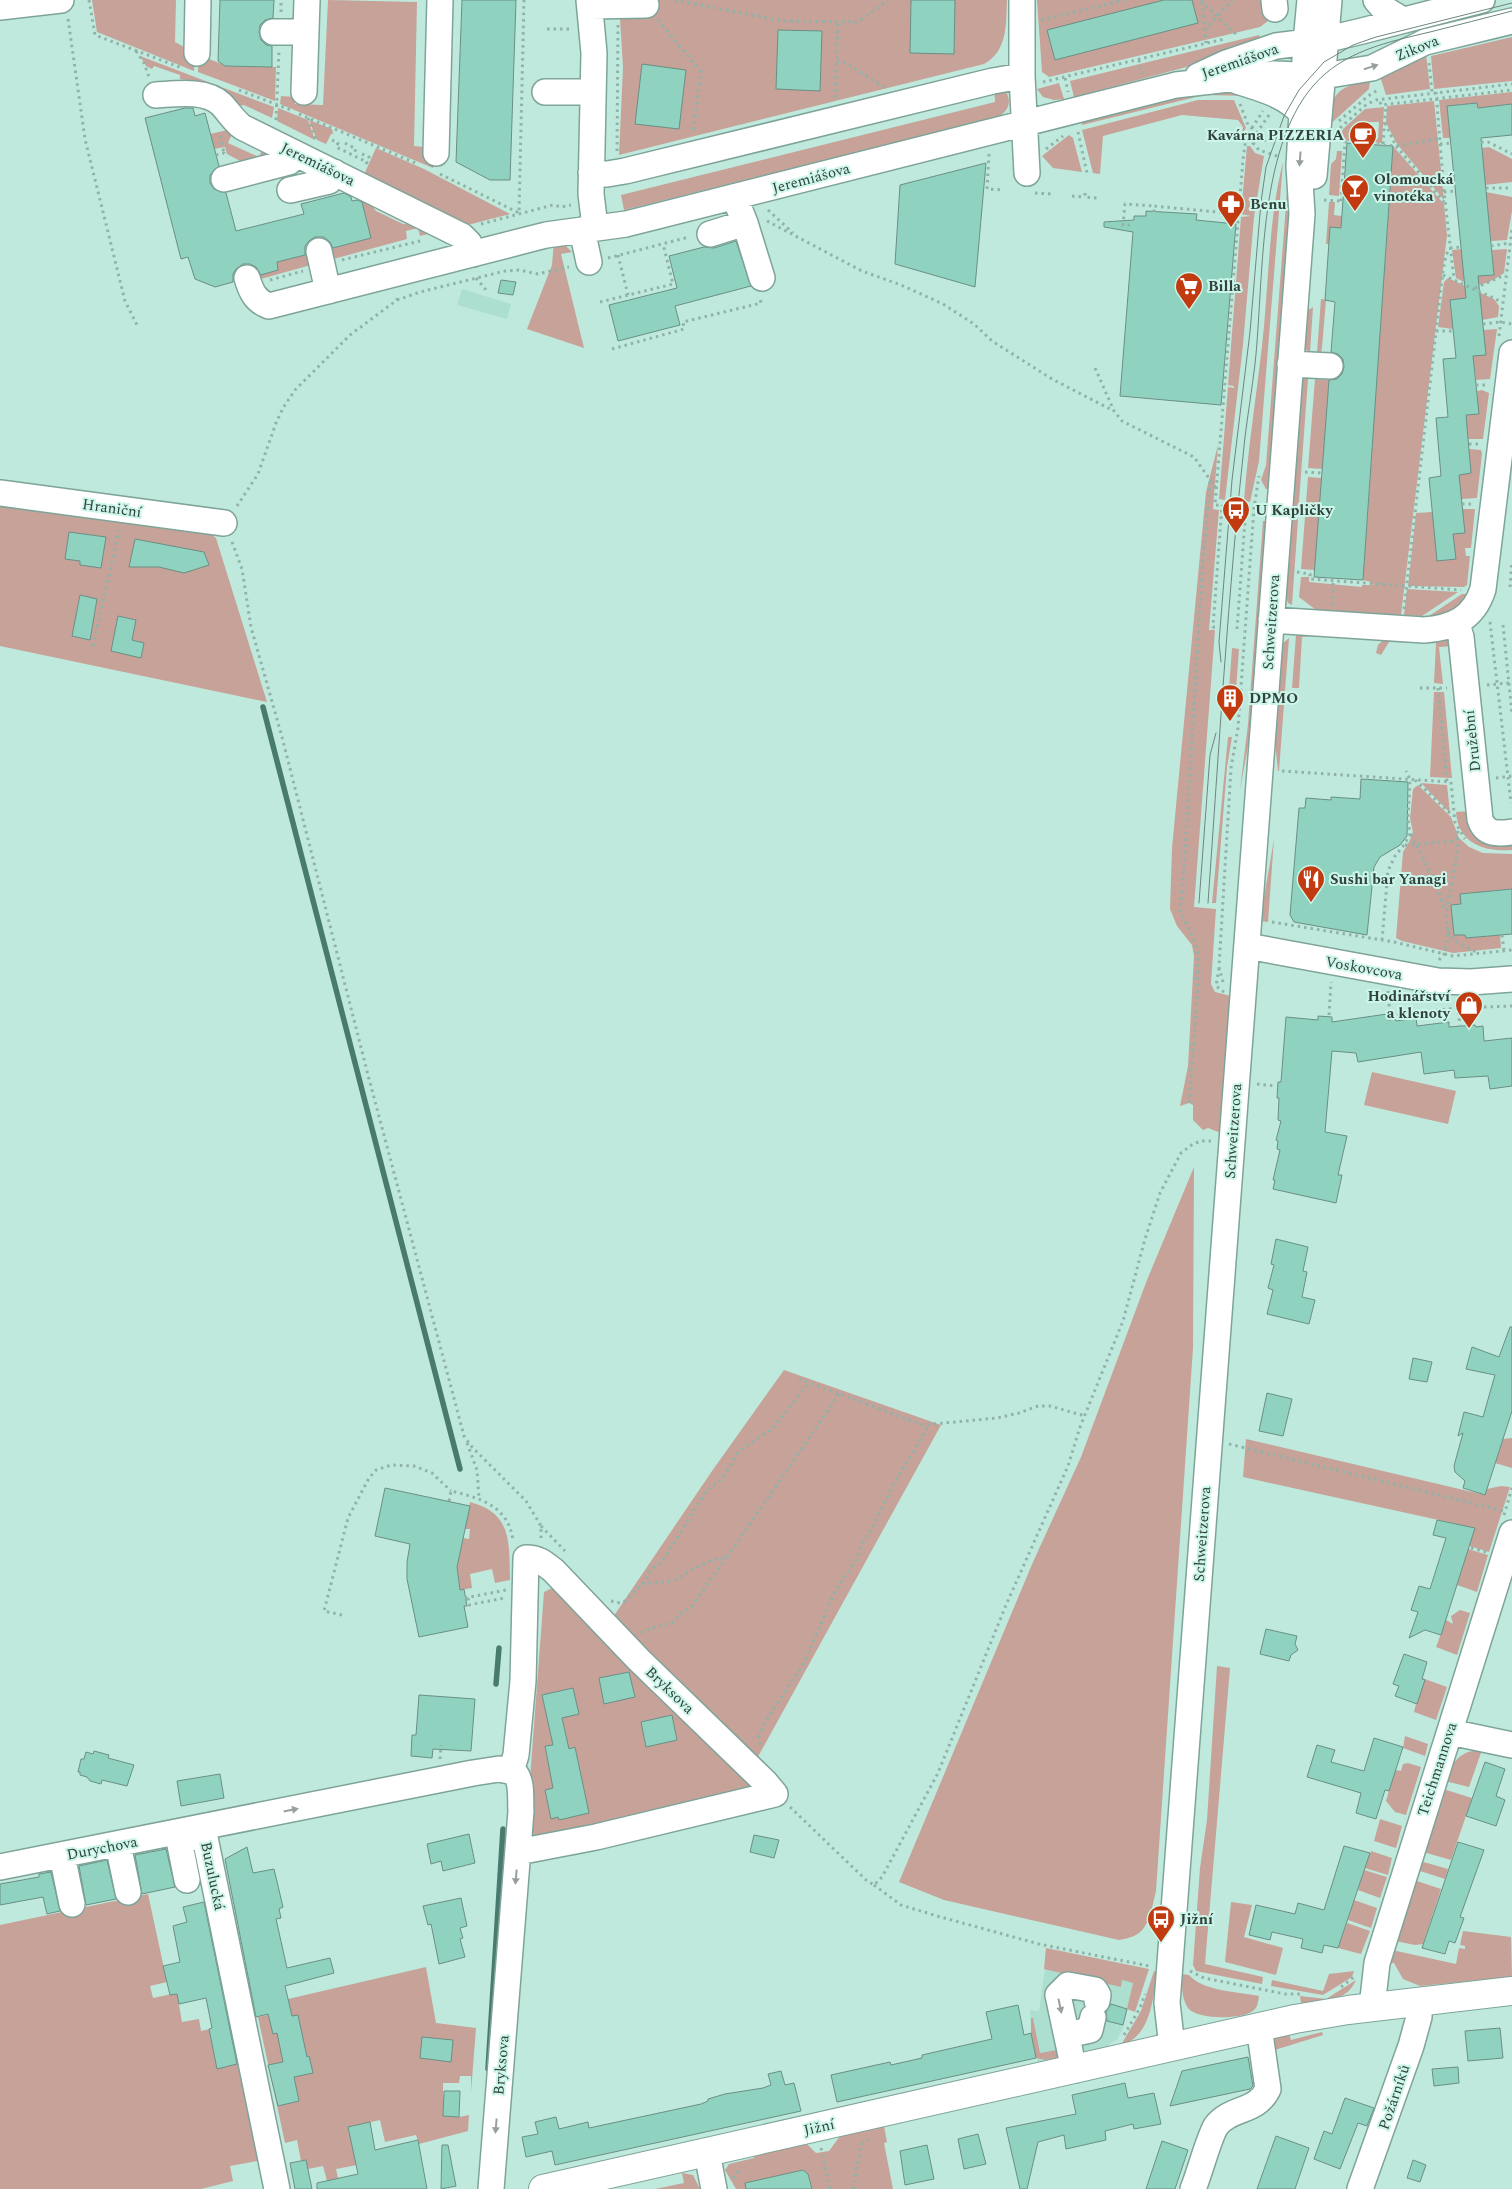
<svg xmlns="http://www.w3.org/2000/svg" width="1512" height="2189" viewBox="0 0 1512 2189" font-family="Spectral,serif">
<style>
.built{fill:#addfd1}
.green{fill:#c7a298;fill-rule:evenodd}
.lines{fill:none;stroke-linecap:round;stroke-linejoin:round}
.stream{stroke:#487b6e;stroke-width:5.5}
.building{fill:#8fd2c0;stroke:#6a8f85}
.minor-casing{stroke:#7ea499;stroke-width:28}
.major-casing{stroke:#7ea499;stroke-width:30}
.path{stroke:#91b2a8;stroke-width:3;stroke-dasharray:2.5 4;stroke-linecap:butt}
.minor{stroke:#fff;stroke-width:25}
.major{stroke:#fff;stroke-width:28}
.tram{stroke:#6c867e;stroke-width:1}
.oneway{fill:#98a09e}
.labels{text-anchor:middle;stroke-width:4;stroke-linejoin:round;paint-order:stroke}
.street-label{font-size:15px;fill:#31413c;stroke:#cdf6ea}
.poi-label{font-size:15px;font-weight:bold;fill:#31413c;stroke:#cdf6ea;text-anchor:start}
</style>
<rect width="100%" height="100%" fill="#c0e9dd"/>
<path class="built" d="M 462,289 L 511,304 L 507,319 L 457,305 Z
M 1046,1961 L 1134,1983 L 1123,2027 L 1118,2039 L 1109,2044 L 1110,2047 L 1038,2063 L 1031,2033 L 1030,2010 L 1039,2011 Z"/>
<path class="green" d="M 92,0 L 176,0 L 175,42 L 195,53 L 194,71 L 97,32 Z
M 328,0 L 417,2 L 414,146 L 424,147 L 434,152 L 433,168 L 280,104 L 281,96 L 295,97 L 295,104 L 323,105 Z
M 650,0 L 1007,0 C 1006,24 1008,51 984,64 L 619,155 L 623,67 L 620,19 L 626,19 L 626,15 Z
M 1037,0 L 1284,0 L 1280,12 L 1260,27 L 1049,77 L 1042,72 Z
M 1259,35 L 1263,42 L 1194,65 L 1074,97 L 1070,81 Z
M 1512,37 L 1512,81 L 1434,89 L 1431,56 Z
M 199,54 C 207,60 216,60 225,66 L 276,67 L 275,101 L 198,72 Z
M 1426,54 L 1430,89 L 1386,95 L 1379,73 Z
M 140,56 L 274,107 L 272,118 L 244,105 L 239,106 C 221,90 204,82 180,79 L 180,75 L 154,66 L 152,69 L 146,66 Z
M 1370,81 L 1369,89 L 1326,128 C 1333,94 1334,87 1370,81 Z
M 1059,83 L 1064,99 L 1054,100 L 1043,97 L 1037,89 Z
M 994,87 L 1003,87 C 1012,99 1011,109 998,117 L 624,210 L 621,195 L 995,102 Z
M 1198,91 L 1225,91 L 1252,96 L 1204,95 L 1082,125 L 1081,121 Z
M 1512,92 L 1512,104 L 1478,108 L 1477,103 L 1447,106 L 1450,138 L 1443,138 L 1439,100 Z
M 1198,100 L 1234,100 L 1246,128 L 1242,134 L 1243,127 L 1238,120 L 1182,115 L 1103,136 L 1100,174 L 1093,173 L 1082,130 Z
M 1434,101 L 1444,200 L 1397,144 L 1386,123 L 1387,106 Z
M 1384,107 L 1382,143 L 1338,140 L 1343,129 L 1365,109 ZM 1360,122 L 1379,122 L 1378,139 L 1359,139 Z
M 278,108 L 308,120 L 315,140 L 277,121 Z
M 309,120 L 332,129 L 333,134 L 331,134 L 326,144 L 317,140 Z
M 228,130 L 232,134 L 228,143 L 259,157 L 264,146 L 279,153 L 242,162 L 227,154 L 225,147 L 214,149 L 210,134 Z
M 1069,135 L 1073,138 L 1082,172 L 1053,168 L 1042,156 Z
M 1247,146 L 1250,146 L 1255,153 L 1264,156 L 1254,217 L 1243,345 L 1225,500 L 1219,499 L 1228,387 L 1234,388 L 1234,386 L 1228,385 L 1241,217 L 1251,216 L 1241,214 Z
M 1393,146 L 1444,204 L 1447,235 L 1401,615 L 1316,610 L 1299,597 L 1301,577 L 1309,577 L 1309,582 L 1362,587 L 1362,585 L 1373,585 L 1371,582 L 1363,580 Z
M 1489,147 L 1512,159 L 1512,182 L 1485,185 L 1482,148 Z
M 376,148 L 424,169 L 510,214 L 460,227 L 362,179 Z
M 1337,151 L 1342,151 L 1339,196 L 1329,195 L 1331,164 L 1336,159 Z
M 1283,162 L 1259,461 L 1250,502 L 1244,501 C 1248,449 1256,398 1262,346 C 1269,285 1268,222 1283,162 Z
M 1295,164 L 1271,472 L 1268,489 L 1266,489 L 1261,480 L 1266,465 L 1288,179 Z
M 1486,192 L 1512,197 L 1512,211 L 1507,240 L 1491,241 Z
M 361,199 L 368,201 L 376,211 L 403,224 L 420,224 L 432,233 L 420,236 L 418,228 L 406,231 L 407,239 L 326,261 L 323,250 L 371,238 Z
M 1329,202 L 1335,202 L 1334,215 L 1342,216 L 1341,228 L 1330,228 L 1329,244 L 1326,244 Z
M 554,241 L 563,243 L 572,252 L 561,254 L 584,348 L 527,329 L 552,265 Z
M 1462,249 L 1465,277 L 1494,274 L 1492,250 L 1507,249 L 1504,273 C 1485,286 1476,289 1456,278 L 1452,250 Z
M 308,254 L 311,265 L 257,280 L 251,277 L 278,270 L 277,262 Z
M 1448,278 L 1494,299 L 1499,306 L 1498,317 L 1482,320 L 1480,297 L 1451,300 L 1453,329 L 1438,327 L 1444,282 Z
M 1321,299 L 1326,300 L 1322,347 L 1321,353 L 1317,353 Z
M 1313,307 L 1310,352 L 1302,348 L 1305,312 Z
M 1497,329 L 1490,379 L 1476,380 L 1473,356 L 1483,330 Z
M 1304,378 L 1308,379 L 1299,502 L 1297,506 L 1291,506 L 1301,380 Z
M 1315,379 L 1329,380 L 1323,469 L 1308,468 Z
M 1482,390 L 1489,393 L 1483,439 L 1468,439 L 1466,415 L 1478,414 L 1477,391 Z
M 1218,445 L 1213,509 L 1219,510 L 1209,630 L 1215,630 L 1194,907 L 1216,909 L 1211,984 L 1215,992 L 1231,996 L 1221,1133 L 1208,1128 L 1203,1130 L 1193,1120 L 1193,1105 L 1189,1103 L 1180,1106 L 1188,1066 L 1194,956 L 1192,945 L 1177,926 L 1170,909 L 1172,848 L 1206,492 Z
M 1469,449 L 1481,450 L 1482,454 L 1477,498 L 1461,499 L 1459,475 L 1471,473 Z
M 1308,477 L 1322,478 L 1315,570 L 1301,569 Z
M 0,498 L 198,524 L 216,538 L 267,702 L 0,646 Z
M 1462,509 L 1475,509 L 1471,548 L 1465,548 L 1466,556 L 1470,556 L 1467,585 L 1464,587 L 1408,586 L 1416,513 L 1432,512 L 1435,536 Z
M 1292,515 L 1296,516 L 1298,520 L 1292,605 L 1288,603 L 1285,594 Z
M 1263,521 L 1265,521 L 1266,540 L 1251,730 L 1240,790 L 1248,724 Z
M 1407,589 L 1458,592 L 1422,616 L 1404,615 Z
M 1462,594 L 1472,594 L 1463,608 L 1428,622 L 1429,616 Z
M 1300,633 L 1316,636 L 1302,637 L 1299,688 L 1292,688 L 1296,635 Z
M 1448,637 L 1455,646 L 1439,647 L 1443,684 L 1434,683 L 1436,643 L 1389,642 L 1381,655 L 1376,653 L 1378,645 L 1384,639 Z
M 1289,638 L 1279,771 L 1278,771 L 1274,732 L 1282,644 Z
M 1232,648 L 1239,649 L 1236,690 L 1229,689 Z
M 1434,692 L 1444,692 L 1452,778 L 1430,777 Z
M 1228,737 L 1232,737 L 1227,767 L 1216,903 L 1212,903 Z
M 1421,783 L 1447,785 L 1450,813 Z
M 1418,785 L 1451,817 L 1459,838 L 1469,847 L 1483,853 L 1512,854 L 1512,889 L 1461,894 L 1461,904 L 1451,905 L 1454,935 L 1465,935 L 1466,938 L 1500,935 L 1501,948 L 1453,953 L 1402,941 L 1396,938 L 1403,852 L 1409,842 L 1413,832 L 1410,818 L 1413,789 Z
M 1470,811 L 1512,840 L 1512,850 C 1485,852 1458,844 1456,812 Z
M 1274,839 L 1268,922 L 1260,921 Z
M 1372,1072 L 1456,1091 L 1448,1124 L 1364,1105 Z
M 1194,1167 L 1193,1348 L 1156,1891 C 1152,1906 1150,1929 1134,1936 C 1130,1938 1123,1939 1119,1940 L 944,1900 L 899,1882 L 1033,1562 L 1081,1457 L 1147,1280 Z
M 784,1370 L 941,1425 L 754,1764 L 609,1623 L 712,1471 Z
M 1512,1438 L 1512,1468 L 1495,1463 L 1503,1439 Z
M 1246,1439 L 1485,1495 L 1487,1489 L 1501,1486 L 1510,1487 L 1489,1552 L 1469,1546 L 1475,1528 L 1243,1477 Z
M 470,1502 C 513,1513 509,1544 510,1580 L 495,1583 L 492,1569 L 470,1574 L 472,1588 L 460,1590 L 457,1567 L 463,1538 L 469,1539 L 470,1529 L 465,1529 Z
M 1468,1549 L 1488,1555 L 1477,1592 L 1457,1585 Z
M 552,1588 L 759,1794 L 525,1845 L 544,1592 Z
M 1460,1610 L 1470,1613 L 1457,1655 L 1436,1647 L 1446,1620 L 1453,1624 L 1451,1616 Z
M 1217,1666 L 1230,1668 L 1205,1964 L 1263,1977 L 1262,1984 L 1196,1971 L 1193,1965 L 1200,1868 L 1207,1820 Z
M 1422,1678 L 1447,1687 L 1436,1720 L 1414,1712 Z
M 1405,1736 L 1428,1744 L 1425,1756 L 1403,1748 Z
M 1482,1750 L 1469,1787 L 1445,1781 C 1452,1762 1460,1750 1482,1750 Z
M 1408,1763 L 1421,1767 L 1406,1815 L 1395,1812 L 1386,1801 L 1395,1770 L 1401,1771 L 1403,1764 Z
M 1443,1789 L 1472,1798 L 1451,1860 L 1423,1852 Z
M 1380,1819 L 1402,1826 L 1396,1848 L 1374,1841 Z
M 1371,1851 L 1392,1858 L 1388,1875 L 1365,1868 Z
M 1420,1861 L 1448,1869 L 1445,1879 L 1417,1870 Z
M 1364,1870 L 1387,1877 L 1380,1898 L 1358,1890 Z
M 1414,1880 L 1441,1889 L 1423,1944 L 1415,1945 L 1395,1941 Z
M 148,1894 L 167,1982 L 150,1986 L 153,1998 L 177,1993 L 182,2022 L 199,2019 L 201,2031 L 232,2024 L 262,2160 L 230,2166 L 233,2181 L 201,2189 L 0,2189 L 0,1925 Z
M 1354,1900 L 1377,1908 L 1371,1928 L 1348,1920 Z
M 1231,1902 L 1252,1905 L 1244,1937 L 1283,1948 L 1276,1975 L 1225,1962 Z
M 1347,1923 L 1370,1931 L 1361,1954 L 1338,1948 Z
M 1463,1931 L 1511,1937 L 1512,1977 L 1420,1986 L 1403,1979 L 1394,1963 L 1390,1963 L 1392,1950 L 1456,1964 L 1459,1948 L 1465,1949 L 1465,1946 L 1460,1945 Z
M 1046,1948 L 1149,1969 L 1135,2012 L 1127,2009 L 1133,1983 L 1122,1980 L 1121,1987 L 1044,1969 Z
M 426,1967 L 436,2023 L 476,2028 L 471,2092 L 471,2076 L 460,2076 L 459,2083 L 443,2083 L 443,2116 L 459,2117 L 469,2115 L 468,2131 L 419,2144 L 416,2135 L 385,2142 L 380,2120 L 348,2127 L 357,2165 L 336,2169 L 338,2178 L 327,2181 L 323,2166 L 308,2169 L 306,2160 L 301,2161 L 297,2140 L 285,2143 L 258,2017 L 290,2010 L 288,1999 Z
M 1154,1971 L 1157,1972 C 1153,1998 1151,2037 1121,2045 L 1141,2011 Z
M 1354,1971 L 1352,1977 L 1323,1995 L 1271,1986 L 1272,1980 L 1323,1991 L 1329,1974 Z
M 1182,1974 L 1189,1975 C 1202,1991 1239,1992 1259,1996 C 1258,2001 1258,2007 1254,2010 C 1243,2020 1197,2020 1188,2008 C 1181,1998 1182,1985 1182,1974 Z
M 1356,1980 C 1346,2003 1323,2001 1301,2003 L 1300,1996 L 1326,1999 Z
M 1031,2018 L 1033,2018 L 1040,2053 L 1057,2050 L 1060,2057 L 1046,2060 L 1036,2058 L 1031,2033 Z
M 1322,2032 L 1323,2035 L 1268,2052 C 1270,2039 1278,2035 1289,2033 L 1291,2040 Z
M 884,2126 L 887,2142 L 884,2143 L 893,2189 L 812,2189 L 808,2174 L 803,2170 L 755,2181 L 752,2189 L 736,2189 L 725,2170 L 729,2164 L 754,2158 L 753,2152 L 801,2143 L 807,2144 L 816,2153 L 829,2151 L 840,2136 Z
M 682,2173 L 693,2175 L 700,2189 L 655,2189 L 684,2183 Z"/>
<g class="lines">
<path class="stream" d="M 263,707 L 460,1469
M 496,1684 L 499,1648
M 488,2069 L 503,1829"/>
</g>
<path class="building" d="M 220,0 L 274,0 L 273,18 L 265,20 L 260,25 L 259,32 L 261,40 L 266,45 L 272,46 L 272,67 L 225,66 L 218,61 Z
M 462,0 L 516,0 L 510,180 L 490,180 L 456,162 Z
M 911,0 L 955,0 L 954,54 L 910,53 Z
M 1164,0 L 1192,0 L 1198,23 L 1055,60 L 1047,30 Z
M 778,30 L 822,31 L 820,91 L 776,89 Z
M 642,64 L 686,70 L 679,129 L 635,124 Z
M 1477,103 L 1478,108 L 1512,104 L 1512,135 L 1481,138 L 1494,275 L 1478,276 L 1486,355 L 1473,356 L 1479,414 L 1466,415 L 1471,473 L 1459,475 L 1465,533 L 1453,534 L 1456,559 L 1437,561 L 1429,478 L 1441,476 L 1436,418 L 1448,417 L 1443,359 L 1456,358 L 1450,300 L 1466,298 L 1447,106 Z
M 185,108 L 193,108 L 195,116 L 205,113 L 219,166 L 210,175 L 210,183 L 214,189 L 226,193 L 236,231 L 304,214 L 301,204 L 344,193 L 351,197 L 352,201 L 357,200 L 362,202 L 371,238 L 333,248 L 330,242 L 324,237 L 315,237 L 310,240 L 305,246 L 305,255 L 277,262 L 278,270 L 261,275 L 256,267 L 250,264 L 243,264 L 236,269 L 233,274 L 233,282 L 215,287 L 195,279 L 188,257 L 181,259 L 145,118 Z
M 1347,143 L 1393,146 L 1363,580 L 1314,577 L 1329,380 L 1337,379 L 1342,374 L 1344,367 L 1343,359 L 1338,354 L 1331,352 L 1335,302 L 1325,300 L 1330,227 L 1341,228 Z
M 986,163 L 975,287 L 895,264 L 900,185 Z
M 1146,211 L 1197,214 L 1196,220 L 1236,224 L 1221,405 L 1120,396 L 1133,232 L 1104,227 L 1104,222 L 1134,220 L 1134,216 L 1146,216 Z
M 736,241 L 751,286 L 675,306 L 680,325 L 618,341 L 609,305 L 677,288 L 669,256 L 704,247 L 714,248 Z
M 501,280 L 516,282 L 513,295 L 498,293 Z
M 69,532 L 106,537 L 101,568 L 80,565 L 80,561 L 65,559 Z
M 135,539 L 204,552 L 209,565 L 184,573 L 159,567 L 129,567 Z
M 80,595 L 97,599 L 90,640 L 72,636 Z
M 118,616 L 136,620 L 132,640 L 144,643 L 141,658 L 111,651 Z
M 1361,779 L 1408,782 L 1407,836 L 1400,845 L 1380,857 L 1374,867 L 1367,935 L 1294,922 L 1290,915 L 1299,808 L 1305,808 L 1306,798 L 1331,800 L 1331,797 L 1360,799 Z
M 1512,889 L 1512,934 L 1466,938 L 1465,935 L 1454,935 L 1451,905 L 1461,904 L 1460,894 Z
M 1387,1014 L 1388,1020 L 1395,1019 L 1396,1021 L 1416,1018 L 1417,1026 L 1449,1022 L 1449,1027 L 1475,1025 L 1476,1027 L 1483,1026 L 1484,1041 L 1512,1038 L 1512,1086 L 1490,1089 L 1488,1076 L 1455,1078 L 1454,1070 L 1424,1074 L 1421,1052 L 1358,1062 L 1356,1053 L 1332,1051 L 1325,1132 L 1347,1136 L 1338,1175 L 1342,1175 L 1336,1203 L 1273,1189 L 1275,1180 L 1273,1180 L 1280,1150 L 1277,1149 L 1278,1141 L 1276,1140 L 1281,1121 L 1278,1120 L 1279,1098 L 1277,1098 L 1278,1082 L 1281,1082 L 1286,1017 L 1318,1020 L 1318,1016 L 1332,1017 L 1332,1022 Z
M 1276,1239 L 1308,1247 L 1303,1271 L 1307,1272 L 1302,1297 L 1315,1300 L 1309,1324 L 1267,1314 L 1273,1290 L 1268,1288 L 1274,1265 L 1271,1264 Z
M 1510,1327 L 1512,1327 L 1512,1411 L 1485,1495 L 1463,1488 L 1465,1481 L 1455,1472 L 1454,1466 L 1463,1433 L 1458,1436 L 1464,1412 L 1483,1417 L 1495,1375 L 1466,1369 L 1472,1347 L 1499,1357 Z
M 1413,1358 L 1432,1362 L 1427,1382 L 1409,1379 Z
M 1267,1393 L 1292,1399 L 1283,1436 L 1259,1431 Z
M 385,1488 L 470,1506 L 457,1567 L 460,1590 L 464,1589 L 467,1606 L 464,1606 L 468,1627 L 419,1637 L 407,1579 L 407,1562 L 410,1544 L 375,1536 Z
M 1437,1520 L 1475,1528 L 1441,1635 L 1425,1630 L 1409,1638 L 1418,1612 L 1411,1610 L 1419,1586 L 1430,1589 L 1446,1538 L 1433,1535 Z
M 1266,1629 L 1297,1636 L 1295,1644 L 1298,1650 L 1291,1655 L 1289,1661 L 1260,1654 Z
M 1404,1654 L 1427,1662 L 1422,1679 L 1425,1680 L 1417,1704 L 1395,1696 L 1399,1686 L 1393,1684 Z
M 629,1672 L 635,1697 L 604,1704 L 599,1678 Z
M 573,1688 L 579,1714 L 562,1718 L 569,1749 L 575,1747 L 589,1813 L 559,1820 L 558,1817 L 551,1819 L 545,1790 L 553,1788 L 545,1746 L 553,1745 L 542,1695 Z
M 419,1695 L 475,1699 L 471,1751 L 433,1749 L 432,1758 L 411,1756 L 412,1735 L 416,1735 Z
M 672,1715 L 677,1740 L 646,1747 L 641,1722 Z
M 1374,1738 L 1403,1747 L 1389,1791 L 1385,1790 L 1376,1819 L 1356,1813 L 1361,1793 L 1307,1777 L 1317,1745 L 1335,1750 L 1331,1762 L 1364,1771 Z
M 94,1751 L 109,1755 L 108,1758 L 134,1765 L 127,1786 L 102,1780 L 101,1784 L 90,1781 L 87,1777 L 80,1775 L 80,1772 L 78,1772 L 81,1759 L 84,1759 L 86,1752 L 93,1754 Z
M 1485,1762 L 1505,1769 L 1496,1796 L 1505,1800 L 1496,1826 L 1466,1816 Z
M 220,1774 L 224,1798 L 181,1806 L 177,1781 Z
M 469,1834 L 475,1863 L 443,1871 L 441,1861 L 431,1864 L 427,1844 Z
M 754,1835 L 779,1840 L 774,1858 L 750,1852 Z
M 1458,1842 L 1484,1850 L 1460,1917 L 1464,1918 L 1455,1943 L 1449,1941 L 1445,1954 L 1422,1948 Z
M 1344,1846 L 1370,1853 L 1338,1948 L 1324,1945 L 1322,1953 L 1301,1948 L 1303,1939 L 1272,1932 L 1270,1940 L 1249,1935 L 1256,1905 L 1295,1914 L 1298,1903 L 1324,1910 Z
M 247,1847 L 253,1873 L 274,1869 L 283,1907 L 279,1909 L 281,1918 L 276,1919 L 287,1968 L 330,1958 L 334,1973 L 285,1986 L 292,2016 L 298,2015 L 307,2057 L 309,2056 L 313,2073 L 294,2077 L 299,2101 L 278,2106 L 268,2065 L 283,2062 L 277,2033 L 273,2034 L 268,2014 L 256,2017 L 225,1859 Z
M 166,1849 L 175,1887 L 142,1894 L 135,1855 Z
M 107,1860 L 116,1899 L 86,1905 L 79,1866 Z
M 51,1872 L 60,1911 L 47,1914 L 43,1897 L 0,1905 L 0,1884 L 39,1877 L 39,1874 Z
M 461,1898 L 467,1926 L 460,1928 L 463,1938 L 460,1939 L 465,1957 L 439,1964 L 431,1924 L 428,1925 L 423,1906 Z
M 204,1902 L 237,2064 L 217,2069 L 209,2029 L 212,2028 L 206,1998 L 179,2004 L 177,1994 L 170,1995 L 163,1966 L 180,1962 L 173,1926 L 187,1922 L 183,1907 Z
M 1111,2004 L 1127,2009 L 1123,2025 L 1107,2021 L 1106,2012 Z
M 1018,2005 L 1024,2035 L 1031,2033 L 1036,2058 L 837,2102 L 831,2075 L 890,2062 L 891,2065 L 922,2058 L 922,2055 L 992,2039 L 986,2012 Z
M 1500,2028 L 1503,2058 L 1468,2061 L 1465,2031 Z
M 422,2037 L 453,2040 L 451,2062 L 420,2058 Z
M 1248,2057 L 1253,2086 L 1250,2089 L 1170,2106 L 1182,2071 Z
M 1458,2067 L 1459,2083 L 1434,2086 L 1432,2069 Z
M 781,2071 L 785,2085 L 794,2083 L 801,2111 L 555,2165 L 552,2151 L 526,2157 L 522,2137 L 538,2134 L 535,2122 L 556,2117 L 559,2129 L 588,2122 L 589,2128 L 701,2104 L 708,2101 L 708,2099 L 725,2094 L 763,2088 L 771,2085 L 768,2074 Z
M 1125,2083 L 1128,2098 L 1154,2093 L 1161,2124 L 1134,2129 L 1133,2124 L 1105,2131 L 1106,2140 L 1066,2149 L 1064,2135 L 1038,2142 L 1027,2189 L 1020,2189 L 1006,2128 L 1076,2114 L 1072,2095 Z
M 444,2091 L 460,2091 L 459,2117 L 443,2116 Z
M 1345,2098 L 1374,2108 L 1367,2126 L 1358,2123 L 1340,2169 L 1314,2159 L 1324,2131 L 1332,2134 Z
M 370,2122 L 375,2150 L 418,2140 L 427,2189 L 317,2189 L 317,2183 L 358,2174 L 348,2127 Z
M 978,2134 L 986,2164 L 964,2169 L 958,2139 Z
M 1276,2136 L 1309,2148 L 1295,2189 L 1257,2189 Z
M 1162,2141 L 1188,2150 L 1175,2189 L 1146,2189 Z
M 442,2145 L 448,2145 L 456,2186 L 441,2189 Z
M 927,2145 L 934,2179 L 905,2185 L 900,2151 Z
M 306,2160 L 312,2189 L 295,2189 L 290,2163 Z
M 1413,2160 L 1426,2165 L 1420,2182 L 1407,2178 Z
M 803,2170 L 808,2174 L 812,2189 L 746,2189 L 745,2183 Z"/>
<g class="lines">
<g class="minor-casing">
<path id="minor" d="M 589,0 L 594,53 L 591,194 L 595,227
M 1022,0 L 1022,76 L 1027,173
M 1274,0 L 1275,9
M 1376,0 L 1383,8 L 1403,20
M 590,6 L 646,5
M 0,7 L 61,0
M 273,32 L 306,32
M 197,53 L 198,0
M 1198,76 L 1226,63 L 1276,46 L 1324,40 L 1362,31 L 1482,0
M 1237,81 C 1259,88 1287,95 1302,114
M 304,92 L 307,0
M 545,92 L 593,92
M 156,95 C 175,94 205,89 221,104 C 228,111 233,120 242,127 L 462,236 L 469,243 L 473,254
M 436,153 L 440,0
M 591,173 L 607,174 L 625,171 L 993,81 L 1022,76
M 1314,176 L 1329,0
M 224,179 L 289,162 L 294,153
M 290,190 L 329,181 L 334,172
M 735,198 L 745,223 L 762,278
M 582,230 L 589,262
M 710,234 L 745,223
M 319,251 L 328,291
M 247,278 C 251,291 255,301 269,306 L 546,235 L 626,224 L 1176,85 L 1274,74 L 1323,76 L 1372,68 L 1425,42 L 1512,21
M 1290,364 L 1330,366
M 0,493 L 224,523
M 1271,620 L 1424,630 C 1453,628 1474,618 1483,589 L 1512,353
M 1457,624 L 1461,637 L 1480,819 C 1485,835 1498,834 1512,832
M 1247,946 L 1438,981 L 1471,982 L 1512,979
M 1450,1732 L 1512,1745
M 511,1771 L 516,1755 L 523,1681 L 526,1558 C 539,1558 544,1563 554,1571 L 639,1660 L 765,1782 L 775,1794 L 596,1837 L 518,1852
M 203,1828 L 277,2189
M 118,1844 L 128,1892
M 62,1855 L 72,1904
M 0,1867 L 473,1773 L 499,1769 L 514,1772 C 523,1781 520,1799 521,1811 L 491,2189
M 187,1880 L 180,1845 L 203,1828
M 1372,2007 L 1377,1963 L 1512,1533
M 1067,2035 L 1090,2030 L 1093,2017
M 1172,2047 L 1167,2003 L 1302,214 L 1299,166 L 1306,42 L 1310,0
M 1074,2070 L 1058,1995 L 1068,1985 L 1095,1990 L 1098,1995 L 1097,2001
M 707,2153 L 714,2189
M 1193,2189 C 1199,2175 1209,2137 1216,2126 C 1230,2107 1257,2113 1268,2089 L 1259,2027
M 1360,2189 L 1411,2046 L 1419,2017 L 1419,2002"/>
</g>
<g class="major-casing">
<path id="major" d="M 543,2189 L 1295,2019 L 1348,2010 L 1512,1991"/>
</g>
<path class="path" d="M 89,0 L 95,35 L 182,68
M 675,0 L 782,21 L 858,22 L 888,0
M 1201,1 L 1238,36
M 1202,2 L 1206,43
M 281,12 L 281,0
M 68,19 L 85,139 L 125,301 L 138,327
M 658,20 L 701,72 L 693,133
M 1041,20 L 1125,0
M 547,29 L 572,29
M 1205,30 L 1232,0
M 136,51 L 144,63 L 149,77
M 1139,60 L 1141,74
M 837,61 L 846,63 L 884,87
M 1429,63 L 1432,92
M 1065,78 L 1068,92
M 1043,82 L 1224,39
M 239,90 L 291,110
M 1436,92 L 1444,192 L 1454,279
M 835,98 L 838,22
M 1380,102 L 1381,105 L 1512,90
M 1240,104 L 1248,125 L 1254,130
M 299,114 L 418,164
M 1269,115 L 1254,137 L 1253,143 L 1259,150 L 1280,157
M 308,118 L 316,140
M 276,120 L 279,51
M 1339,121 L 1368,96 L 1378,90
M 1385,123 L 1396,146 L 1439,139
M 1340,128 L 1367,104 L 1376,100 L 1512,84
M 1078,132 L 1087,173
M 1261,134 L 1268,144
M 220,136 L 224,153
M 332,140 L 338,143 L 336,147 L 367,162 L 365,166
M 1481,142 L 1488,142 L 1512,154
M 345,143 L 356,149 L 353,155
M 1383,144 L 1386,104
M 1440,144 L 1451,143
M 1046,149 L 1063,136
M 617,151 L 618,25
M 362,154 L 369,157 L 367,162
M 989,154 L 987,189 L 1004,190
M 216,155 L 224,153 L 227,157
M 440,174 L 519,213 L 524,0
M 1486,188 L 1512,188
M 1444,192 L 1456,191
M 1035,193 L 1052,194
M 1085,193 L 1085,197 L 1098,198
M 1072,196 L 1085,197
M 1324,200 L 1341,201
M 1341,201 L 1345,142 L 1396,146 L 1444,202
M 768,210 L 793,233
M 1154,212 L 1154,206 L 1238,214
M 767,221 L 862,271 L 901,285 L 943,304 L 974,324 L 992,341 L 1052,379 L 1114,411
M 481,224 L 553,205 L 562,207 L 571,205
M 1130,225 L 1123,225 L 1125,204 L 1154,206
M 1491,246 L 1510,243
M 1450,248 L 1461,247
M 618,255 L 628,295
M 608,258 L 689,237
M 342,260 L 424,240
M 1443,275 L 1502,302
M 476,278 L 487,291
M 270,280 L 303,271
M 1475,288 L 1505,275
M 397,300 L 420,292 L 505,271 L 519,270 L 538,274 L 569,267
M 600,302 L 673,284 L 663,244
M 1483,324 L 1500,322 L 1512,324
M 1436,331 L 1453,331
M 1499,336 L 1512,229
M 612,349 L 684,329 L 683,322 L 761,303 L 760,298
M 1095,368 L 1114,411 L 1122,421 L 1194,457 L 1216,488
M 1476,385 L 1487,385
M 1469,444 L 1480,444
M 1305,472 L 1322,473
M 1462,504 L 1474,504
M 237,506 L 258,474 L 276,423 L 283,408 L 295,390 L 350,335 L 397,300 L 397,295
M 1225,506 L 1215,505 L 1243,160 L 1246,137 L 1263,111
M 1243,507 L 1249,508
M 232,542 L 242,569 L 251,627 L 282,737 L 368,1075 L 464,1436 L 472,1447 L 526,1501 L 541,1526 L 541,1538
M 1297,572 L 1310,574 L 1310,579 L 1461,590
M 1510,587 L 1512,561
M 1333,605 L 1333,581
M 1404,609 L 1443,271 L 1446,255 L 1450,248
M 1490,622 L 1511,803
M 1503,625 L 1512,714
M 1215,627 L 1213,627 L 1222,505
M 1237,629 L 1246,507
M 93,646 L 119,530
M 1487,685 L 1509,683
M 1420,688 L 1447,688
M 1438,688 L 1447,782
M 1282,771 L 1450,782
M 1496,778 L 1512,776
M 1415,780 L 1453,816
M 1451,782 L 1455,822 L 1465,839
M 1411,834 L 1436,885 L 1445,910
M 1405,845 L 1457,841
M 1272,922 L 1394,942 L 1453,956 L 1512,950
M 1448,931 L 1457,942 L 1478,953
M 1502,935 L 1504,951
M 1382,940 L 1388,871 L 1395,856 L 1404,845 L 1410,834 L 1408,818 L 1410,779 L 1406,771
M 1439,960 L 1444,954 L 1448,935 L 1446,913 L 1456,862 L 1458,829
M 1219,968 L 1216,986 L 1224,992
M 1223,982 L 1219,967 L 1231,768 L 1238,728 L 1254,508 L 1259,476
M 1388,991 L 1390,1016 L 1458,1008 L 1460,1027
M 1458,1008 L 1512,1006
M 1329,1015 L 1331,982
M 1257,1084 L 1276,1086
M 1189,1103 L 1197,999 L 1198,953 L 1196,944 L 1180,911 L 1184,869 L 1203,559 L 1210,480
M 799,1379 L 923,1425 L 997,1418 L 1019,1413 L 1038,1406 L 1050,1406 L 1085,1416
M 467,1443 L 477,1470 L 479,1498
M 1229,1444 L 1504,1511
M 449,1501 L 451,1491 C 480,1498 509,1506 513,1541
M 1504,1515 L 1512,1488
M 541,1526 L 565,1551
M 1471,1548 L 1486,1552
M 642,1584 L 673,1581 L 693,1569 L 712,1560 L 727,1557 L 839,1394
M 465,1598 L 506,1590
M 468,1598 L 469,1605 L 504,1598
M 611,1601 L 620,1603 L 625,1601 L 645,1581 L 650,1570 L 663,1561 L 706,1491 L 722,1479 L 737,1454 L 746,1446 L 772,1429 L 809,1383
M 342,1615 L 324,1611 L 348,1518 L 369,1478 L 376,1470 L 391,1465 L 414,1466 L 432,1473 L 451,1491
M 641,1633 L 649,1629 L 674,1622 L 680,1614 L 691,1607 L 726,1558
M 758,1736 L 761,1747
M 758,1737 L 768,1717 L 804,1663 L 834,1593 L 857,1558 L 864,1540 L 872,1529 L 893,1485 L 929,1425
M 440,1759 L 441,1745
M 790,1807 L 866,1880 L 874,1885 L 882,1877 L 938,1773 L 1006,1605 L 1068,1466 L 1080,1427 L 1123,1321 L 1145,1239 L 1160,1193 L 1181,1153 L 1193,1144 L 1201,1141 L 1211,1141
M 874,1885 L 901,1905 L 937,1916 L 1039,1944 L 1149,1966
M 1190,1971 L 1204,1978 L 1285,1994 L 1301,1994
M 1341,1987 L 1354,1977
M 1124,2035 L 1140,2008 L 1145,1994
M 821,2148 L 830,2189
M 733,2178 L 741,2167
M 853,2189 L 861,2145 L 868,2139"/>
<use href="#minor" class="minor"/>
<use href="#major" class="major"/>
<path class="tram" d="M 1221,662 L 1219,642 L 1232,480 L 1250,332 L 1261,202 L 1266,167 L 1284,116 L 1299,90 L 1324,62 L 1353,45 L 1376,37 L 1512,3
M 1199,903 L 1210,755 L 1216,733
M 1208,903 C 1219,748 1228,592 1245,437 C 1248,413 1252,389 1255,364 C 1264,282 1257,151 1313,86 C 1343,51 1388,42 1430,32 C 1458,25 1485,18 1512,11"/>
</g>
<defs><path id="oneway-solid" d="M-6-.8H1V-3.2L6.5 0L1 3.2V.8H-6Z" transform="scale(1.25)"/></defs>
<g class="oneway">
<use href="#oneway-solid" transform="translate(1371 67) rotate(-18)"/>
<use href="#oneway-solid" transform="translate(1300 159) rotate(94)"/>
<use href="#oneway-solid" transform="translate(291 1810) rotate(-11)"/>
<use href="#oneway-solid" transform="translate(516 1877) rotate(95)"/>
<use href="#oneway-solid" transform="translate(1060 2006) rotate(78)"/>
<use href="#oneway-solid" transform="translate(496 2126) rotate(95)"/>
</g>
<defs>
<g id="cafe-pin" transform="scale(1.4375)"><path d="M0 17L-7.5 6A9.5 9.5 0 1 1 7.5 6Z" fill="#c23a0f" stroke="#cdf6ea"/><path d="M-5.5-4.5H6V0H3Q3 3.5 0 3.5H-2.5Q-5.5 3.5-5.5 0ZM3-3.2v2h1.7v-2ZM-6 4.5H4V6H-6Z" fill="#fff"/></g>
<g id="bar-pin" transform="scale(1.4375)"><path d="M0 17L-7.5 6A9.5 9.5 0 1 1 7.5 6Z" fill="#c23a0f" stroke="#cdf6ea"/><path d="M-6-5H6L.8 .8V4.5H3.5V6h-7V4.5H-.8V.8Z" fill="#fff"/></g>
<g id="pharmacy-pin" transform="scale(1.4375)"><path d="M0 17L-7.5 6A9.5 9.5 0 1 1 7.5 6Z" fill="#c23a0f" stroke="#cdf6ea"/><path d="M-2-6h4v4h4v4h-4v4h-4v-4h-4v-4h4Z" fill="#fff"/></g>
<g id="supermarket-pin" transform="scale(1.4375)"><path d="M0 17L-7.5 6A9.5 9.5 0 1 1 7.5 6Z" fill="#c23a0f" stroke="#cdf6ea"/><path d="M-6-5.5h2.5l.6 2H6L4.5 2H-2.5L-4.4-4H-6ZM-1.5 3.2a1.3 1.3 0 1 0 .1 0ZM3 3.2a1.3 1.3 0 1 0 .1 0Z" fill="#fff"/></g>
<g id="bus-pin" transform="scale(1.4375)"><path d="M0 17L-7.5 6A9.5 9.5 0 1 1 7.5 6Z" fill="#c23a0f" stroke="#cdf6ea"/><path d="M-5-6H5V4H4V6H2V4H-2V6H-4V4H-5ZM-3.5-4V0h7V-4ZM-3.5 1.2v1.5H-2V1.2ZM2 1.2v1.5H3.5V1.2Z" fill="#fff"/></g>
<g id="building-pin" transform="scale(1.4375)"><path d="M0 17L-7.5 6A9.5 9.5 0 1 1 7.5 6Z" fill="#c23a0f" stroke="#cdf6ea"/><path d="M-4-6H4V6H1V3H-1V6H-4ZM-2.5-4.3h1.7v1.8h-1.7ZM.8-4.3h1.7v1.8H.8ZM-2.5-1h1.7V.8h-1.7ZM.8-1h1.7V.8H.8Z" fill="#fff"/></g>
<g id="restaurant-pin" transform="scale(1.4375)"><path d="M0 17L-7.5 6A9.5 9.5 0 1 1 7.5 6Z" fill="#c23a0f" stroke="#cdf6ea"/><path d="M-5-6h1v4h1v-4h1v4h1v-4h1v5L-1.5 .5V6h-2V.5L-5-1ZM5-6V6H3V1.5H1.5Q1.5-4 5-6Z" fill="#fff"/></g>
<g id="shop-pin" transform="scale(1.4375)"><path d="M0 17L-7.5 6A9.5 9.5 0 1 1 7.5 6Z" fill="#c23a0f" stroke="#cdf6ea"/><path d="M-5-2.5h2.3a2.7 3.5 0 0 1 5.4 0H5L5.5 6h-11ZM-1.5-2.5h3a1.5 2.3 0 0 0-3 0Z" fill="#fff"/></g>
</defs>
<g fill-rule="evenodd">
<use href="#cafe-pin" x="1363" y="135"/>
<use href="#bar-pin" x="1355" y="188"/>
<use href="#pharmacy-pin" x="1231" y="204"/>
<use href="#supermarket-pin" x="1189" y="286"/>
<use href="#bus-pin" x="1236" y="510"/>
<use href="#building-pin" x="1230" y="698"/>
<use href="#restaurant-pin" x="1311" y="879"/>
<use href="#shop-pin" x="1469" y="1005"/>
<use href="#bus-pin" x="1161" y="1919"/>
</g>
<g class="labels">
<g class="street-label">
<text transform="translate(1417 48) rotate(-22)" y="5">Zikova</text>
<text transform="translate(1240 61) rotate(-19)" y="5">Jeremiášova</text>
<text transform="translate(318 164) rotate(26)" y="5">Jeremiášova</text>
<text transform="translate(811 178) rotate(-15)" y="5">Jeremiášova</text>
<text transform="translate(112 508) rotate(8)" y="5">Hraniční</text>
<text transform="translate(1271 622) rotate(-86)" y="5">Schweitzerova</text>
<text transform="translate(1472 741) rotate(-96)" y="5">Družební</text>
<text transform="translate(1364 968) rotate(10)" y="5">Voskovcova</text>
<text transform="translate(1233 1131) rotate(-86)" y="5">Schweitzerova</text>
<text transform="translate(1202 1534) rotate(-86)" y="5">Schweitzerova</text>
<text transform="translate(670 1690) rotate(44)" y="5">Bryksova</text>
<text transform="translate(1437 1769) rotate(-72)" y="5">Teichmannova</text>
<text transform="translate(102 1848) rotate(-11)" y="5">Durychova</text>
<text transform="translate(213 1876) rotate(78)" y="5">Buzulucká</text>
<text transform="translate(501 2065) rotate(-85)" y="5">Bryksova</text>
<text transform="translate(1394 2097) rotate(-71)" y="5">Požárníků</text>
<text transform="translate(819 2127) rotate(-13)" y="5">Jižní</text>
</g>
<g class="poi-label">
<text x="1344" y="140" text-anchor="end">Kavárna PIZZERIA</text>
<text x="1374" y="184">Olomoucká<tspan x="1374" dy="17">vinotéka</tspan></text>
<text x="1250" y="209">Benu</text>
<text x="1208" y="291">Billa</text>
<text x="1255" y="515">U Kapličky</text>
<text x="1249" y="703">DPMO</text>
<text x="1330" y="884">Sushi bar Yanagi</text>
<text x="1450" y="1001" text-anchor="end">Hodinářství<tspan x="1450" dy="17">a klenoty</tspan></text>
<text x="1180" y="1924">Jižní</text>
</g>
</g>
</svg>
